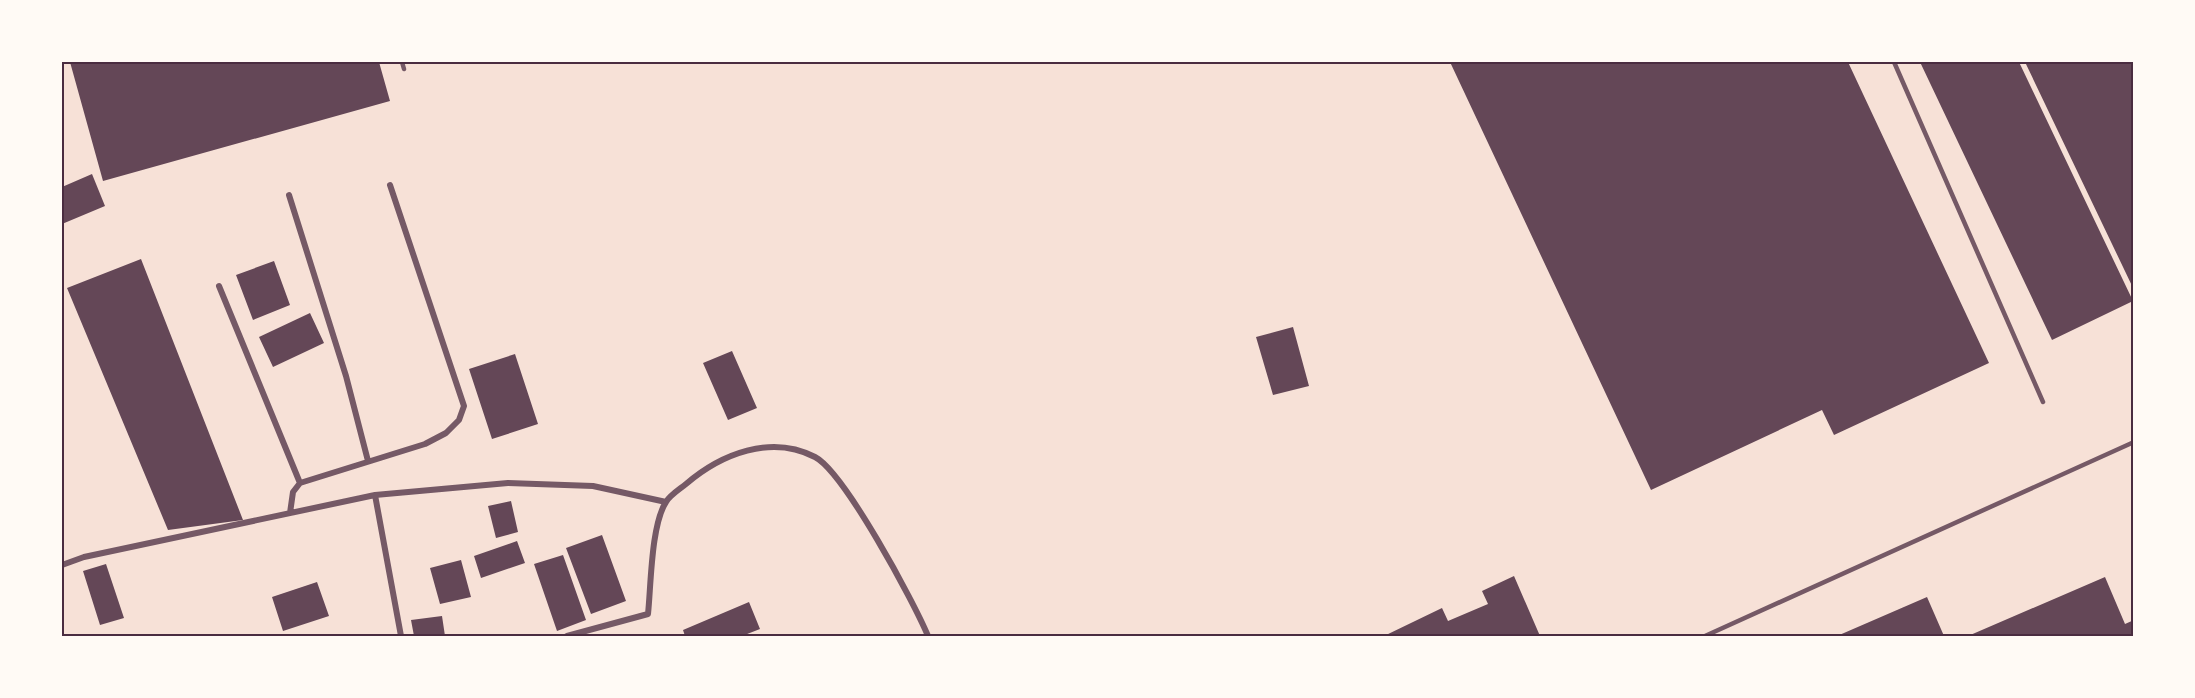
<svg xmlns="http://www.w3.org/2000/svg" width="2195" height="698" viewBox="0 0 2195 698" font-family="Georgia,serif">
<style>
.building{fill:#644757}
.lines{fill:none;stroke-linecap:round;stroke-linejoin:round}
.service{stroke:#755966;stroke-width:4.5}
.minor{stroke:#755966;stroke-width:6}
.neatline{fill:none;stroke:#4a2c40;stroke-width:2}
</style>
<rect width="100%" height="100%" fill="#f7e1d7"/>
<path class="building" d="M 70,62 L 379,62 L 390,101 L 103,181 Z
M 1450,62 L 1848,62 L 1989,363 L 1834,435 L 1822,410 L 1651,490 Z
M 1920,62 L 2019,62 L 2133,301 L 2052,340 Z
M 2025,62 L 2134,62 L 2134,290 Z
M 92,174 L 105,206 L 62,224 L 62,187 Z
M 141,259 L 243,520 L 168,530 L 67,288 Z
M 274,261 L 290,305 L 253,320 L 236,275 Z
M 310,313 L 324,343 L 273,367 L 259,337 Z
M 1293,327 L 1309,386 L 1273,395 L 1256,337 Z
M 732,351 L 757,408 L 728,420 L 703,363 Z
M 515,354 L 538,424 L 492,439 L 469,369 Z
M 511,501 L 518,532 L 496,538 L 488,506 Z
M 602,535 L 626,601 L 591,614 L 566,548 Z
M 517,541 L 525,563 L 481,578 L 474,556 Z
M 563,555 L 586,620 L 557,631 L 534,564 Z
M 461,560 L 471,597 L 440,604 L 430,568 Z
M 106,564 L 124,618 L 100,625 L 83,571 Z
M 1514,576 L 1540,636 L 1384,636 L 1442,608 L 1448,621 L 1488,604 L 1482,591 Z
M 2105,577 L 2125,624 L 2134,620 L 2134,636 L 1968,636 Z
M 317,582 L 329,616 L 283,631 L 272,597 Z
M 1927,597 L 1944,636 L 1837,636 Z
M 749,602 L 760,629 L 742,636 L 685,636 L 683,630 Z
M 442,616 L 445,636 L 414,636 L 411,620 Z"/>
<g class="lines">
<path class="service" d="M 402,62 L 404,69
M 1894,62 L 2043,402
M 1705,636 L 2134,442"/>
<path class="minor" d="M 289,195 L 346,376 L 368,461
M 219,286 L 300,483
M 375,495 L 401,636
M 290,513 L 293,492 L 300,483 L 425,444 L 446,433 L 459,420 L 464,406 L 390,185
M 62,565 L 84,557 L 375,495 L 508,483 L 593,486 L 666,502
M 567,636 L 648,614 C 651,586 651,525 666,502 C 670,495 680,489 686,484 C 721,454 771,434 815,457 C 844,472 914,602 928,636"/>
</g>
<rect width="2195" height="698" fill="none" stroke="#fffaf5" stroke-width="126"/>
<rect x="63" y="63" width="2069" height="572" class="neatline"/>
</svg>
